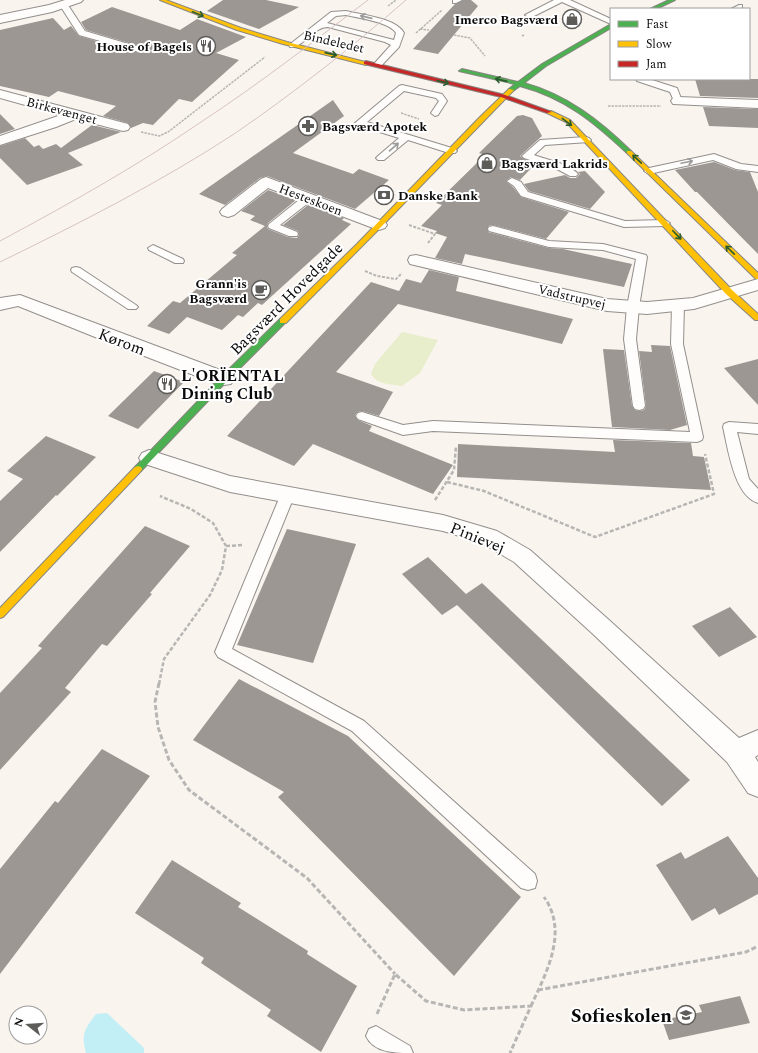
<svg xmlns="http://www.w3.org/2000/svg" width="758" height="1053" viewBox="0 0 758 1053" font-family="Spectral,serif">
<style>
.green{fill:#e8eecb}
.water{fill:#c1eff5}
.building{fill:#9c9793}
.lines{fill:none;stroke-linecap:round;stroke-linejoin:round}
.lane-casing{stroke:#928f8c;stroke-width:2}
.street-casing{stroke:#928f8c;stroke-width:2}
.fast-casing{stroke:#888683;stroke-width:2}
.slow-casing{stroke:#888683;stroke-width:2}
.jam-casing{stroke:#888683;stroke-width:2}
.path-far3{stroke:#b7b6b5;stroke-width:1.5;stroke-dasharray:2.5 1;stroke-linecap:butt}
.path-far2{stroke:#b7b6b5;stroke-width:2;stroke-dasharray:3 1.5;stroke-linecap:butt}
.path-far1{stroke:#b7b6b5;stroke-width:2.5;stroke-dasharray:4 2;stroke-linecap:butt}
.path{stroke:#b7b6b5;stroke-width:3;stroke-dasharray:5 2.5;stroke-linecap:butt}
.lane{fill:#fefdfc;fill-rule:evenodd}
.street{fill:#fefdfc;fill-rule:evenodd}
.fast{fill:#4caf50;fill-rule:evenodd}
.slow{fill:#ffc107;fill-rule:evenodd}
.jam{fill:#c62828;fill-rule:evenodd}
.tram{stroke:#d7c2c7;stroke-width:1}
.oneway{stroke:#2b5c2d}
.oneway2{stroke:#9c9c9b}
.labels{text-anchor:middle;stroke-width:4;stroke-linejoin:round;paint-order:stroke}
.far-poi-label{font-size:13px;font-weight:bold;fill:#0a0a0a;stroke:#fff;text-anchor:end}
.far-street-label{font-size:13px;fill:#0a0a0a;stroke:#fff}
.street-label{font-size:16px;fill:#0a0a0a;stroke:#fff}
.poi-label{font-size:16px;font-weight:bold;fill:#0a0a0a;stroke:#fff;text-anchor:start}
.near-poi-label{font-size:19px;font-weight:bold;fill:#0a0a0a;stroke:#fff;text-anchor:end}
</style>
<rect width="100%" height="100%" fill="#f9f4ed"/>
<path class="green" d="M 402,332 L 438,340 L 420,373 L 402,386 C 390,384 378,385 371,374 L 375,364 Z"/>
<path class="water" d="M 107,1013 L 144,1048 L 144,1053 L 86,1053 C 81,1034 84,1030 96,1014 Z"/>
<path class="building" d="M 223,0 L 266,0 L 299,7 L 259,29 L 207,11 Z
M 463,0 L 471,0 L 478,6 L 438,54 L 413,49 L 455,4 Z
M 112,7 L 180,30 L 197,19 L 246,37 L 216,53 L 239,60 L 192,102 L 179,99 L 153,125 L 143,123 L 131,128 L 128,123 L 103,116 L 116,106 L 58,91 L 49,97 L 0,86 L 0,30 L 53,18 L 64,30 L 71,26 L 79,36 L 139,53 L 144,51 L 142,47 L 86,30 L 81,22 Z
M 695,79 L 758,79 L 758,98 L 700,96 Z
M 333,100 L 344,116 L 293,153 L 353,174 L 359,169 L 389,180 L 355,209 L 267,176 L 260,178 L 225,205 L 199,194 Z
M 703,107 L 758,109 L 758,128 L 709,126 Z
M 0,114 L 15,129 L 0,134 Z
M 523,115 L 532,118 L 542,136 L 520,156 L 524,159 L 536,163 L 520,180 L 511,177 L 506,181 L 513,187 L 521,197 L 569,212 L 546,239 L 493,225 L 488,226 L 488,232 L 549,248 L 563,249 L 632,264 L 624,287 L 465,254 L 462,264 L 435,258 L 447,237 L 435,233 L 437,231 L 421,226 L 442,205 L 436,203 L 485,155 L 479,153 L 517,116 Z
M 92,125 L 121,132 L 68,153 L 83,165 L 27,185 L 0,158 L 0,146 L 25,138 L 34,147 L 39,145 L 43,149 L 56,144 L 61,148 Z
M 714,162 L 735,170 L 750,172 L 758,192 L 758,254 L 697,192 L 695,192 L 675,170 Z
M 585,171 L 605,192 L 590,209 L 529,191 L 524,184 L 565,175 L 570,178 L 576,178 L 580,174 L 578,172 Z
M 268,190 L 296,200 L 268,223 L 267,227 L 268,229 L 288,237 L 297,238 L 299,235 L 298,231 L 283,225 L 308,205 L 344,218 L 342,220 L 351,224 L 262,305 L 258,303 L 243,317 L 238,315 L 222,330 L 187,317 L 169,334 L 147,326 L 173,301 L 180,303 L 237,255 L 232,253 L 265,226 L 250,220 L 255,216 L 241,211 Z
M 429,270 L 459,277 L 456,291 L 573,319 L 562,344 L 398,304 L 336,372 L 393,392 L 379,416 L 362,411 L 358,412 L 355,415 L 358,420 L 372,426 L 369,431 L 453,465 L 433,494 L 313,444 L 294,466 L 227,436 L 371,282 L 399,291 L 406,279 L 421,283 Z
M 651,345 L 670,346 L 687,425 L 670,430 L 612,427 L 603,349 L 624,350 L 632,406 L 635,410 L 639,411 L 644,410 L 646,406 L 639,351 L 652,352 Z
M 758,359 L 758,405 L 724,368 Z
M 154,371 L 184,382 L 138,429 L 108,416 Z
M 46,436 L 96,457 L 57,496 L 56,495 L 0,552 L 0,501 L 23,479 L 7,471 Z
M 613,440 L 691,443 L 693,456 L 704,457 L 711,490 L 457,477 L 458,444 L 615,452 Z
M 145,526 L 190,546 L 150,593 L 152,594 L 107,646 L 102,644 L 65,688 L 71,692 L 0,770 L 0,693 L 42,648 L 38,646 Z
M 287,529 L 356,544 L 313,663 L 237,645 Z
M 428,557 L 466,594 L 482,583 L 690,780 L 662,806 L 457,605 L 442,615 L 402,574 Z
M 730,607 L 757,637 L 719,657 L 692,626 Z
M 239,679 L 348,736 L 521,897 L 454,976 L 278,797 L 284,792 L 193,740 Z
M 102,749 L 150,776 L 0,974 L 0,869 L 55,801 L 58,803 Z
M 728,836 L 758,878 L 758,894 L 719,915 L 715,908 L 692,921 L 656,865 L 681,852 L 685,859 Z
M 172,860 L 241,903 L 238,907 L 308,951 L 307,954 L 357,986 L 321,1052 L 267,1016 L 271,1010 L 201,963 L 204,958 L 135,913 Z
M 740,996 L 750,1023 L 669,1040 L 662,1020 L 702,1012 L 699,1005 Z"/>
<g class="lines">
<g class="lane-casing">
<path id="lane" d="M 453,0 L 462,0 L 456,3 L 453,3 Z
M 554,0 L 570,0 L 611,19 L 611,24 L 562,2 L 532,17 L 529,17 L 525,15 Z
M 60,2 L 66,2 L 85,31 L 142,48 L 143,50 L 139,52 L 79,35 L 59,4 Z
M 739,5 L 742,5 L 742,9 L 731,9 Z
M 346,11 C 362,15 396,18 404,33 L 399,47 L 380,67 L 377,67 L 373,65 L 391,45 L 385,42 L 328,27 C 313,27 302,49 290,47 L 289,45 L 331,12 ZM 346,15 C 358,18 390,22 396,33 L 394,40 L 327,23 L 336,16 Z
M 636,79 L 649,79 L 677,88 L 682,101 L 681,103 L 675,103 L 670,92 L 637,81 Z
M 402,85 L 442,94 L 447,101 L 438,115 L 435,116 L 431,113 L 439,101 L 436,98 L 404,91 L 367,122 L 455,149 L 457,151 L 455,153 L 449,153 L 408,140 L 384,160 L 378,160 L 376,158 L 378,156 L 399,138 L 357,125 L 355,123 L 399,86 Z
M 586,137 L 589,138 L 591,140 L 589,142 L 545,145 L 534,155 C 547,160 568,163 578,174 L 576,176 L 570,176 L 557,169 L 524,158 L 522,156 L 540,140 Z
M 714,154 L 741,164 L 758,166 L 758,172 L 736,169 L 713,160 L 649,174 L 644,171 L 649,168 Z
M 512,178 L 521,182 L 528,192 L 625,221 L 665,220 L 670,223 L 665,226 L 624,227 L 521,196 L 514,186 L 507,181 Z
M 308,195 L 313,198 L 312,200 L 280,225 L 297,232 L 298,234 L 297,236 L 289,236 L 269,228 L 268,226 L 269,224 L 304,196 Z
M 493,226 L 549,241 L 603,244 L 646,255 L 647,257 L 639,307 L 636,339 L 645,406 L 643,409 L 639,410 L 635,409 L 633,406 L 624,339 L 627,307 L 636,259 L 603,250 L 549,247 L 489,231 L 488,229 L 489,227 Z
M 153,245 L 183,259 L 184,261 L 183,263 L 175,263 L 149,250 L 148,248 Z
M 76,267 L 80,268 L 136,305 L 138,307 L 136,309 L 128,309 L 72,272 L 71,270 L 72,268 Z
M 678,301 L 682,303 L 684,305 L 683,344 L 703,437 L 702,440 L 697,442 L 433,431 L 403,435 L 358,419 L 356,416 L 358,413 L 362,412 L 403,425 L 433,421 L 690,432 L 671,344 L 672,305 L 674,303 Z
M 729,422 L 758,424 L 758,434 L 737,432 L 749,479 L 758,489 L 758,503 C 734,496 728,448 723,427 L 724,424 Z
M 288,489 L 293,490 L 295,494 L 232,649 L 364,721 L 535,874 L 537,881 L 535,888 L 528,890 L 521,888 L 352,731 L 218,657 L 215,652 L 281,494 L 283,490 Z
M 376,1026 L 410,1046 L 413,1053 C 395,1053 374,1053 366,1036 L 369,1029 Z"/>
</g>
<g class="street-casing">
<path id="street" d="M 65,0 L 83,0 L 81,2 L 52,12 L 0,23 L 0,15 L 49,5 Z
M 0,90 L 128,124 L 130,127 L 128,130 L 123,131 L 76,119 L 56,127 L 0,145 L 0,136 L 61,115 L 0,98 Z
M 678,97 L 758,100 L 758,108 L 673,104 L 671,101 L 673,98 Z
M 266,177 L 385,222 L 387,225 L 385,228 L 379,230 L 373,228 L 268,188 L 234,215 L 228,217 L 222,215 L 220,212 L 222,209 L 261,179 Z
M 416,255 L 607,299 L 647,302 L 693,298 L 758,279 L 758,290 L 694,309 L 647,314 L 607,311 L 410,264 L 408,260 L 410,256 Z
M 20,295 L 231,374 L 234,379 L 231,384 L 224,385 L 217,384 L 95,337 L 18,306 L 0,310 L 0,298 Z
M 149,450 L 230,476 L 443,515 L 497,531 L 530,550 L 609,620 L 739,738 L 758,730 L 758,755 L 755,757 L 758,762 L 758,797 L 748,793 L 727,762 L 593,634 L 514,562 L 482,543 L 443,531 L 230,492 L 142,463 L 139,458 L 142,453 Z"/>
</g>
<g class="fast-casing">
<path id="fast" d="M 669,0 L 675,0 L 656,9 L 650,9 Z
M 611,24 L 611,28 L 546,66 L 524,83 C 567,95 599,120 631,151 L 631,153 L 627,153 C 594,122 565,98 520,86 L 513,91 L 509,91 L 509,89 L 515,84 L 459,71 L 462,69 L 518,82 L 542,64 Z
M 280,319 L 283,319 L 287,321 L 227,381 L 141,471 L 135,471 L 134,469 L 135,467 L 221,377 Z"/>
</g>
<g class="slow-casing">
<path id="slow" d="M 160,0 L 166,0 L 241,28 L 287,42 L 369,63 L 366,65 L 283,44 L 237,30 Z
M 509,89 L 514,90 L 381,227 L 286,323 L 280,323 L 280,319 L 357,244 L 480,117 Z
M 547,111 L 551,111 L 570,120 L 732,290 L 758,314 L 758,320 L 755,320 L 726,294 L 566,122 L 547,113 Z
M 627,151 L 631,151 L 758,273 L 758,279 L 756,279 L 627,153 Z
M 138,466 L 141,467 L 142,469 L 141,471 L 3,617 L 0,618 L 0,608 L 135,467 Z"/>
</g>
<g class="jam-casing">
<path id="jam" d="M 366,61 L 505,95 L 552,112 L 547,113 L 501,97 L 364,64 L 364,62 Z"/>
</g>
<path class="path-far3" d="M 388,6 L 396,0
M 420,29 L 429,30
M 416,33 L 442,10
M 454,35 L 470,38 L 485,56
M 522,36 L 524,35
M 608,106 L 661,106
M 401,113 L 419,119
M 141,132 L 159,136 L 168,132 L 265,57"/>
<path class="path-far2" d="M 409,225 L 435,234 L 428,243
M 365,271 L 377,276 L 396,279 L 402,273"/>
<path class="path-far1" d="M 447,482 L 484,491 L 595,537 L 714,494 L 705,454
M 435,500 L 454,470 L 456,446
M 226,546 L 243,545
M 159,684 L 164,659 L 210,595 L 222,570 L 226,546 L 213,523 L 191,509 L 160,496"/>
<path class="path" d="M 159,683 L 155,702 L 158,727 L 169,760 L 189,790 L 307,878 L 395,974
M 538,990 L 746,952 L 758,946
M 531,1006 C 546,973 569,932 544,897
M 377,1014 L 395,974 L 426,1001 L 464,1010 L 531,1006 L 510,1053"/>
<use href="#lane" class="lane"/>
<use href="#street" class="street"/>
<use href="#fast" class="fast"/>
<use href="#slow" class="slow"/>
<use href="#jam" class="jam"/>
<path class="tram" d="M 0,241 C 69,204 137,166 201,122 C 259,84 313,42 368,0
M 0,262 C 80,223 159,183 234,134 C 294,93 351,48 406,0"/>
</g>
<defs><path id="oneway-shaft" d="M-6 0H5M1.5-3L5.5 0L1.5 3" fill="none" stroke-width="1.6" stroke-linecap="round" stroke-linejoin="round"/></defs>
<g class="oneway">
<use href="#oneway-shaft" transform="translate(198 14) rotate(22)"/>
<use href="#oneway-shaft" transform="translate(331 54) rotate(13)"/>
<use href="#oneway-shaft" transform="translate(501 80) rotate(-167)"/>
<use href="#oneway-shaft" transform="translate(443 82) rotate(13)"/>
<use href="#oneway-shaft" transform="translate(567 122) rotate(37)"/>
<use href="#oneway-shaft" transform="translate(637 159) rotate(-137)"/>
<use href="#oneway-shaft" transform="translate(677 235) rotate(46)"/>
<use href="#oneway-shaft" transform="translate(730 250) rotate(-136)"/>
</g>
<g class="oneway2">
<use href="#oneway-shaft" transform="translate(366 17) rotate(-167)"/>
<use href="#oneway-shaft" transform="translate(394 147) rotate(-41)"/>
<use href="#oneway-shaft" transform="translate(687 162) rotate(-12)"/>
</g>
<defs>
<g id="shop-ring" transform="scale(1)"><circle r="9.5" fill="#fff" stroke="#5e5c59" stroke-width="1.5"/><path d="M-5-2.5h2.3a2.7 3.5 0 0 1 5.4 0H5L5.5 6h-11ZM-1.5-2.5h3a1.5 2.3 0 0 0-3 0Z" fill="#5e5c59"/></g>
<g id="restaurant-ring" transform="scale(1)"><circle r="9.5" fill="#fff" stroke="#5e5c59" stroke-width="1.5"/><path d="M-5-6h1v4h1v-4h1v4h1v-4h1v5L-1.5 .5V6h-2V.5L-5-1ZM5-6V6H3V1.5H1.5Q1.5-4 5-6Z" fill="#5e5c59"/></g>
<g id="pharmacy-ring" transform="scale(1)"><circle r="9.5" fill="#fff" stroke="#5e5c59" stroke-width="1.5"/><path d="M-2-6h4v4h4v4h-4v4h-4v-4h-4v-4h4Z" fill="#5e5c59"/></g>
<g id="bank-ring" transform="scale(1)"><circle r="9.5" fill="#fff" stroke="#5e5c59" stroke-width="1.5"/><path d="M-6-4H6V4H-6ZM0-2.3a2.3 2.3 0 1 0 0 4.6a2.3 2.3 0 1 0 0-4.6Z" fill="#5e5c59"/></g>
<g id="cafe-ring" transform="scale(1)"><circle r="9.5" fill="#fff" stroke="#5e5c59" stroke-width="1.5"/><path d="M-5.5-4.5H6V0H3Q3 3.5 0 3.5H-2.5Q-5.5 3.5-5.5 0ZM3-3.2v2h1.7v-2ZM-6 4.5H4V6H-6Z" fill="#5e5c59"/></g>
<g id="school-ring" transform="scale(1)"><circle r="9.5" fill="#fff" stroke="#5e5c59" stroke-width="1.5"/><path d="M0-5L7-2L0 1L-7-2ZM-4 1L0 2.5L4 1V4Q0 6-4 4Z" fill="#5e5c59"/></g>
</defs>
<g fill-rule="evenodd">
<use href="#shop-ring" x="572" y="19"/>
<use href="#restaurant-ring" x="206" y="46"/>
<use href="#pharmacy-ring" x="308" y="126"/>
<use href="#shop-ring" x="487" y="163"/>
<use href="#bank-ring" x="384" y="195"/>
<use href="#cafe-ring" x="261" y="290"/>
<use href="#restaurant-ring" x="167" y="384"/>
<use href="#school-ring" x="686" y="1015"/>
</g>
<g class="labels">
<g class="far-poi-label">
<text x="558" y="24">Imerco Bagsværd</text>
<text x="192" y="51">House of Bagels</text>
<text x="322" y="131" text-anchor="start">Bagsværd Apotek</text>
<text x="501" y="168" text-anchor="start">Bagsværd Lakrids</text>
<text x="398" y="200" text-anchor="start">Danske Bank</text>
<text x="247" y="288">Grann'is<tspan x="247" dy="15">Bagsværd</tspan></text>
</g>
<g class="far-street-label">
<text transform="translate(334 41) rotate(13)" y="5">Bindeledet</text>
<text transform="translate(62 110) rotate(15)" y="5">Birkevænget</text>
<text transform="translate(311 199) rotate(21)" y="5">Hesteskoen</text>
<text transform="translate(572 296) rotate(13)" y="5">Vadstrupvej</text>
</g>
<g class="street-label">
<text transform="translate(286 298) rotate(-45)" y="6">Bagsværd Hovedgade</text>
<text transform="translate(122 341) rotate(21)" y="6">Kørom</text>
<text transform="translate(478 537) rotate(22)" y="6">Pinievej</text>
</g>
<g class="poi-label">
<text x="181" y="381">L'ORÏENTAL<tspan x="181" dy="18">Dining Club</tspan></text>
</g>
<g class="near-poi-label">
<text x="672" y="1022">Sofieskolen</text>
</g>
</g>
<rect x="610" y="8" width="140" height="72" fill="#ffffff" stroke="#9d9d9d"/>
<rect x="618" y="21" width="20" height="6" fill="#4caf50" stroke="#9d9d9d"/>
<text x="646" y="28" font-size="12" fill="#0a0a0a">Fast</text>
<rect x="618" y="41" width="20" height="6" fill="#ffc107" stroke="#9d9d9d"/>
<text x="646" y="48" font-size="12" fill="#0a0a0a">Slow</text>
<rect x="618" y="61" width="20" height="6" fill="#c62828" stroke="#9d9d9d"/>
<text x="646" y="68" font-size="12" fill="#0a0a0a">Jam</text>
<g transform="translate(28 1025) rotate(287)"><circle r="19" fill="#ffffff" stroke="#9d9d9d"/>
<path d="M0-3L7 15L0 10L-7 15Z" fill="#5e5c59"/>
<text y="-6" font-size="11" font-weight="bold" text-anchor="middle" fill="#0a0a0a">N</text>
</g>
</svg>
